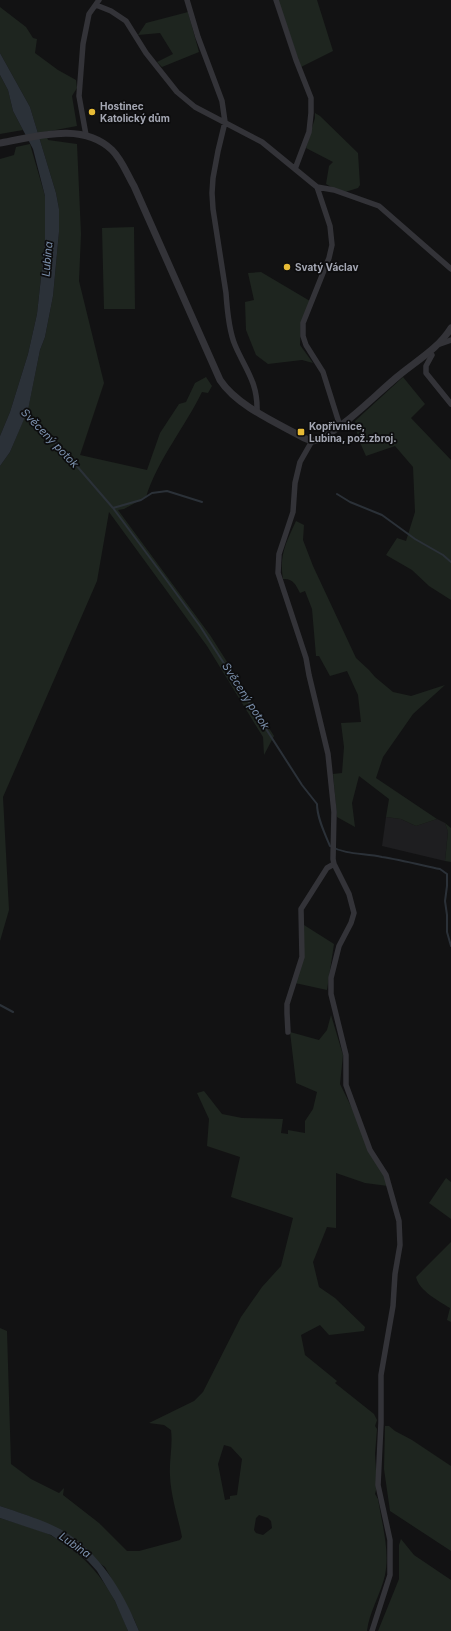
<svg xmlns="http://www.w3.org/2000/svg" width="451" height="1631" viewBox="0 0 451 1631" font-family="Inter,sans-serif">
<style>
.built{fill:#1e1e20}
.green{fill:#1e251f;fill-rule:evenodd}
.water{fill:#2b3138}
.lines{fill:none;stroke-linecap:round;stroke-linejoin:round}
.stream{stroke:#2b3138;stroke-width:2}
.minor{stroke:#333338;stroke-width:5.5}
.tertiary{stroke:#333338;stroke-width:7}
.poi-dot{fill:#e7bb36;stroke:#0d0d0e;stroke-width:1.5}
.labels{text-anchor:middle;stroke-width:3.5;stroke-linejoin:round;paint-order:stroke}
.poi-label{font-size:10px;font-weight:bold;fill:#a4a7b3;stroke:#0d0d0e;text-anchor:start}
.water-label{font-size:11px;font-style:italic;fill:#7c91ad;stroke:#0d0d0e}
</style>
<rect width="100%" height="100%" fill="#121213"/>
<path class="built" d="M 386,817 L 401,819 L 416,826 L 437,819 L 445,823 L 448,832 L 445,861 L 382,846 Z"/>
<path class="green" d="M 278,0 L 317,0 L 333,51 L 301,67 Z
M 0,7 L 26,27 L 33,38 L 37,39 L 35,53 L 58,70 L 76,80 L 77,88 L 72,96 L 77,126 L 45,132 L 48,140 L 77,144 L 81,234 L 79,281 L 104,383 L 80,455 L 147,470 L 160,433 L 179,404 L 186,402 L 195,383 L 206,377 L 212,386 L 208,393 L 202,392 C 185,427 158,459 146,497 L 124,509 L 118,510 L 210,635 L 274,736 L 264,755 L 263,737 L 207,646 L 109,512 L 97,581 L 3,797 L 9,910 L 0,941 L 0,466 L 10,452 L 28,409 L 40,350 L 45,337 L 53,296 L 59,232 L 59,209 L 56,193 L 30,107 L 0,53 Z
M 188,12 L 199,52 L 162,67 L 157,62 L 173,54 L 160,33 L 138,35 L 146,23 Z
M 0,75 L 8,90 L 13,111 L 23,130 L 0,134 Z
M 315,113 L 320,116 L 358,153 L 360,185 L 358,188 L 342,193 L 326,184 L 329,166 L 333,162 L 306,148 L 315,118 Z
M 30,144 L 45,196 L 45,241 L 37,314 L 28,354 L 10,412 L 0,436 L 0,159 L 14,155 L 16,147 Z
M 134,227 L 135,309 L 104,309 L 102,228 Z
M 261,272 L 310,301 L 301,322 L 300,345 L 313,363 L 302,360 L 268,364 L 256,355 L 246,330 L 245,302 L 254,300 L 248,273 Z
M 403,377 L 425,404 L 411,418 L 451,460 L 451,600 L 429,586 L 412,570 L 386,555 L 397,538 L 406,541 L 415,512 L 413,467 L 395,446 L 366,456 L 358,438 L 355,421 Z
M 296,521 L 304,525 L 303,540 L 313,566 L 356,658 L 369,670 L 375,677 L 393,692 L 411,696 L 445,685 L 413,714 L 383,757 L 376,778 L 437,819 L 416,826 L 401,819 L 386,817 L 389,799 L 359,776 L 352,803 L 355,827 L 337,817 L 333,774 L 342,773 L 344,747 L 341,723 L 361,722 L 358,695 L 347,671 L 330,676 L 319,656 L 316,656 L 312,609 L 305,591 L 300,593 C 296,585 293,578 283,579 C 279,555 286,543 296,521 Z
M 445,823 L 451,828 L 451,862 L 445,861 L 448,832 Z
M 304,925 L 334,944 L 327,990 L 295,983 L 304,956 Z
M 331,1015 L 343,1055 L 340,1084 L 383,1171 L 388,1186 L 365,1183 L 336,1173 L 336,1228 L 327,1227 L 313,1262 L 319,1287 L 335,1298 L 365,1327 L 364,1331 L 329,1335 L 320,1325 L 301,1335 L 305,1355 L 337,1381 L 335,1383 L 374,1414 L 377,1420 L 375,1426 L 377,1429 L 375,1454 L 377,1486 L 375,1494 L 378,1499 C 382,1524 390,1551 385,1575 C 381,1594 369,1612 367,1631 L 139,1631 L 134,1619 L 105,1567 L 34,1518 L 0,1506 L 0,1328 L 7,1331 L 11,1464 L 31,1479 L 59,1493 L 64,1488 L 63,1495 L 99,1523 L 127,1551 L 139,1551 L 180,1540 L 182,1537 C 178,1517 171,1497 170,1476 C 169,1461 173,1445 171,1430 L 164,1425 L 149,1423 L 194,1401 L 203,1392 L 241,1317 L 262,1287 L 281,1266 L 293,1218 L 231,1197 L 240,1157 L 207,1146 L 209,1119 L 197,1093 L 204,1091 L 222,1114 L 242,1118 L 283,1119 L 281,1133 L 288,1134 L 288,1130 L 305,1133 L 305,1121 L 313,1109 L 317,1092 L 296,1083 L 290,1032 L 319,1040 L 327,1030 ZM 224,1445 L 231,1447 L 242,1459 L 237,1495 L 230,1496 L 230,1499 L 225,1500 L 218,1464 ZM 259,1515 L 268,1518 L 271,1521 L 272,1528 L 263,1535 L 256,1533 L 254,1530 L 256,1518 Z
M 446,1178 L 451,1182 L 451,1219 L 429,1203 Z
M 451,1242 L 451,1322 L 447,1320 L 450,1308 C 439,1301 419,1291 416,1277 Z
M 385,1426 L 389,1426 L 395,1431 L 412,1440 L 451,1466 L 451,1551 L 390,1511 L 384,1469 Z
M 0,1518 C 14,1523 40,1529 52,1536 C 91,1558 113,1589 128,1631 L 0,1631 Z
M 401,1539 L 414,1555 L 451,1580 L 451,1631 L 378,1631 L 399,1579 L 399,1545 Z"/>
<path class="water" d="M 0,53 L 30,107 L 56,193 L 59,209 L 59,232 L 53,296 L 45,337 L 40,350 L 28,410 L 10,452 L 0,466 L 0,436 L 10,412 L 28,354 L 37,314 L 45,241 L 45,196 L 33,149 L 13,111 L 8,90 L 0,75 Z
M 0,1506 C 20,1513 41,1519 60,1529 C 99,1551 123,1591 139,1631 L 128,1631 L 115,1601 L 97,1571 L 88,1561 L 51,1535 L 0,1518 Z"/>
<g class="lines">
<path class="stream" d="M 25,411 L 63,450 L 113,508 L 165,578 L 200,626 L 302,785 L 317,804 C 317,818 325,834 330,846 C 346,855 364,853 382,857 C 401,860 421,865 440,869 L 447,874 L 447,886 L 445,901 L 447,915 L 447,932 L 451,946
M 337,494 L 350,502 L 382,515 L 415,539 L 443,555 L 451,562
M 113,508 L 141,500 L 152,493 L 167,491 L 202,502
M 0,1005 L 13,1012"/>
<path class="minor" d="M 187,0 L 198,37 L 222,101 L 225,122 L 218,151 L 213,178 L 212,193 L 213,209 L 226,293 C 227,308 229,331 235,345 C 245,369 258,382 257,411
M 276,0 L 296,60 L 311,98 L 311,113 L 309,132 L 295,169
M 96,5 L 111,11 L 126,21 L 146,53 L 177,92 L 195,107 L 262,142 L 317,187 L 334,190 L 379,206 L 451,269
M 86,135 L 79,96 L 83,44 L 89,14 L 99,0
M 317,187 L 330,226 L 332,245 L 329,258 L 303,323 L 303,336 L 306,345 L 323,372 L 340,426
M 440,344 L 451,340
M 429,352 L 432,355 L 426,366 L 426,373 L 451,404
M 312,441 L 300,462 L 295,483 L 293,512 L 279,554 L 278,573 L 306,658 L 309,675 L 328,754 L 334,812 L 333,859 L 334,864 L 349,894 L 354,913 L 351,923 L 339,946 L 331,978 L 331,994 L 346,1055 L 346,1085 L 370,1150 L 386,1175 L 399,1221 L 400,1245 L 395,1274 L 393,1306 L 381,1375 L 381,1423 L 378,1485 L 390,1540 L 390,1575 L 372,1631
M 288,1032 L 287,1013 L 287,1004 L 302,957 L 301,909 L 327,868 L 334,864"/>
<path class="tertiary" d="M 0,143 C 35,137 82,121 112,150 C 122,160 127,174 134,186 L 220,380 C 237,406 277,423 304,438 L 312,441 L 318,440 C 348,424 372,398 397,377 C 416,361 438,349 451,328"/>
</g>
<g class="poi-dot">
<circle cx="92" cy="112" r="4"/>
<circle cx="287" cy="267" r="4"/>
<rect x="297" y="428" width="8" height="8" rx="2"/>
</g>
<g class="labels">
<g class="poi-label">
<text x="100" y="110">Hostinec<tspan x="100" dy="12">Katolický dům</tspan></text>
<text x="295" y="271">Svatý Václav</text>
<text x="309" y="430">Kopřivnice,<tspan x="309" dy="12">Lubina, pož.zbroj.</tspan></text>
</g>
<g class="water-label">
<text transform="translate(47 259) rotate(-85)" y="4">Lubina</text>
<text transform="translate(50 438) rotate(46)" y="4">Svěcený potok</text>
<text transform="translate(246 696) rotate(57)" y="4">Svěcený potok</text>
<text transform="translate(75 1545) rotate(35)" y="4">Lubina</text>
</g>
</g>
</svg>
